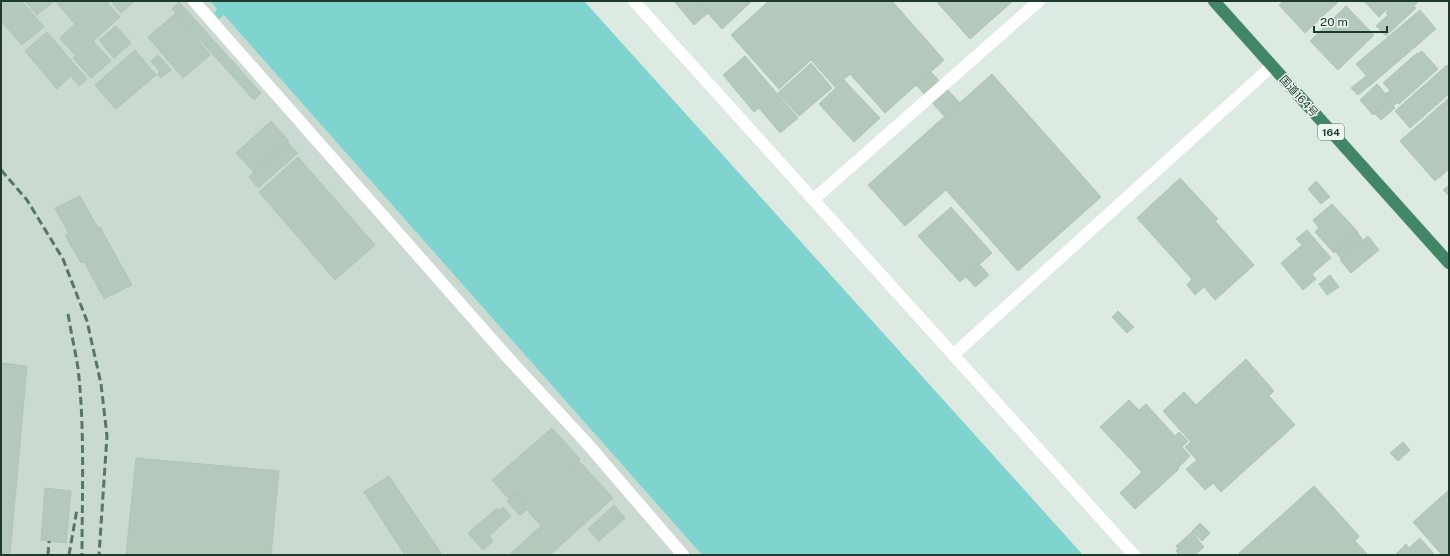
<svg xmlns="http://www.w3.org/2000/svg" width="1450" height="556" viewBox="0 0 1450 556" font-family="'Public Sans','Noto Sans JP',sans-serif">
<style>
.built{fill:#cbdad0}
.water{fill:#7fd4d0}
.building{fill:#b5c8bc;stroke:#afc4b7}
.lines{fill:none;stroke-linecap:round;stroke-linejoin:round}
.trunk-casing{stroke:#c0c8c4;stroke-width:13}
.service{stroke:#fff;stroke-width:12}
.minor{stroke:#fff;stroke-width:12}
.trunk{stroke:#428668;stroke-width:12}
.rail{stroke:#577668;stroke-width:3;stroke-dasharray:8 4;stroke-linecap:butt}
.labels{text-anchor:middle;stroke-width:3;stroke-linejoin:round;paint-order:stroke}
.shield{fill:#edf7f0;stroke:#5b7368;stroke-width:1}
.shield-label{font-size:10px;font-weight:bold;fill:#1d3a2d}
.street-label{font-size:11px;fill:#1d3a2d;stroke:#edf7f0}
</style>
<rect width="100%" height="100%" fill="#dceae1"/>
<path class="built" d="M 1,1 L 210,1 L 217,9 L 214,13 L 219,18 L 224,15 L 702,555 L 1,555 Z"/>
<path class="water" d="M 210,1 L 584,1 L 1083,555 L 702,555 L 224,15 L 219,19 L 214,13 L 217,9 Z"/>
<path class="building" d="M 5,1 L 22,1 L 44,27 L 22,45 L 1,21 L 1,4 Z
M 25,1 L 54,1 L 37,15 Z
M 57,1 L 106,1 L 120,17 L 93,41 L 111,61 L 91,78 L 73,58 L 76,56 L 60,38 L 75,24 L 56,2 Z
M 111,1 L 135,1 L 121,13 Z
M 674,1 L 697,1 L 708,13 L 694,25 Z
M 697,1 L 752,1 L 722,29 Z
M 769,1 L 892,1 L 944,60 L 885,113 L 850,74 L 835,87 L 811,60 L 779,89 L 731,35 Z
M 936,1 L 1013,1 L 970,39 Z
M 1283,1 L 1339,1 L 1305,33 L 1279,5 Z
M 1366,1 L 1419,1 L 1414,6 L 1416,8 L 1386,36 L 1376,26 L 1388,15 L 1386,13 L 1388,11 L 1386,10 L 1379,17 L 1365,2 Z
M 179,2 L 261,93 L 254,100 L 172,9 Z
M 1346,6 L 1374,35 L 1338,70 L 1310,41 Z
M 1420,10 L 1436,29 L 1373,83 L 1356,64 Z
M 176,13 L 210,55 L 183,78 L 148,37 Z
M 116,26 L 131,43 L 114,58 L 99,40 Z
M 47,32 L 87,79 L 79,86 L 71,76 L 57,89 L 25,51 Z
M 135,50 L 156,75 L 116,109 L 95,85 Z
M 1422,51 L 1438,69 L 1399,104 L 1398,102 L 1393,106 L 1384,96 L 1390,90 L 1383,83 L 1417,53 L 1418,54 Z
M 158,55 L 171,70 L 161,78 L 157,74 L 160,72 L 151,61 Z
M 745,56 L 798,118 L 780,133 L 759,108 L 754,112 L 723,75 Z
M 811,63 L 832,88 L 799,116 L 778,93 Z
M 1447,65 L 1449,67 L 1449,94 L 1410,128 L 1395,111 Z
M 931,72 L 960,103 L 945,117 L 916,85 Z
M 992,74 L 1101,197 L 1018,271 L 946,190 L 905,226 L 868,185 Z
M 1366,76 L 1373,83 L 1358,95 L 1351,88 Z
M 844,80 L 880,118 L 854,142 L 819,104 Z
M 1377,84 L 1386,94 L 1384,96 L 1388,101 L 1373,115 L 1360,100 Z
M 1449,98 L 1449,149 L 1447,151 L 1449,153 L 1449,169 L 1435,181 L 1400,141 Z
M 1388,101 L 1395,108 L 1381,120 L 1374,113 Z
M 271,121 L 289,141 L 254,172 L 236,153 Z
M 287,142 L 298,153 L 258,188 L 249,177 Z
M 298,157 L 375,245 L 335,280 L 259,192 Z
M 1180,178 L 1218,219 L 1215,221 L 1254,265 L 1215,300 L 1204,287 L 1195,295 L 1187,285 L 1192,279 L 1137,218 Z
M 1316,181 L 1330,197 L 1321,204 L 1308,189 Z
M 1449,185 L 1449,196 L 1443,190 Z
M 80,196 L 98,228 L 100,227 L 132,285 L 104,299 L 84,261 L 81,263 L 65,235 L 69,234 L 55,208 Z
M 1332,204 L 1358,232 L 1334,253 L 1315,232 L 1319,228 L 1313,220 Z
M 951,207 L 992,253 L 960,282 L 918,236 Z
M 1307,230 L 1331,258 L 1312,274 L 1316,279 L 1303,290 L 1281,263 L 1302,245 L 1296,239 Z
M 1357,232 L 1363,240 L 1341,259 L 1335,251 Z
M 1368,236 L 1379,250 L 1351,273 L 1340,260 Z
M 980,265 L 989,275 L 975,287 L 966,277 Z
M 1330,275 L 1339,287 L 1327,295 L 1319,284 Z
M 1118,311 L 1134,327 L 1127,333 L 1112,317 Z
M 1246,359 L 1274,391 L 1269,396 L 1295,425 L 1221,492 L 1213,483 L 1205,490 L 1186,469 L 1197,460 L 1185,447 L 1191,442 L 1163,411 L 1184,392 L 1196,405 Z
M 1,363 L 27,366 L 10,555 L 1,555 Z
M 1129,400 L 1139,410 L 1146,404 L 1175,436 L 1179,432 L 1188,441 L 1182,447 L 1190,456 L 1178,468 L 1179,469 L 1135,509 L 1120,493 L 1142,472 L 1100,427 Z
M 552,428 L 580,459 L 525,508 L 523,506 L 526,503 L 517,492 L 509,499 L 492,480 Z
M 1403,442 L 1410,450 L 1398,461 L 1390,453 Z
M 136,458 L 279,471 L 271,555 L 126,555 Z
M 579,461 L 613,498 L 550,555 L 509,555 L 541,526 L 526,509 Z
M 389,476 L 441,553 L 440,555 L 405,555 L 364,492 Z
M 1314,486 L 1359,536 L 1355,541 L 1368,555 L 1237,555 Z
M 45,488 L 71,491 L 66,543 L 41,540 Z
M 1449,490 L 1449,555 L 1442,555 L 1413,522 Z
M 517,492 L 526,503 L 523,506 L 526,510 L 520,516 L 507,501 Z
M 614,505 L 625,518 L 599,541 L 588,529 Z
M 503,507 L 511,516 L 489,536 L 493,541 L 483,550 L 468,533 L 497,508 L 499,510 Z
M 1200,523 L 1210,533 L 1202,541 L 1192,531 Z
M 1192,532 L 1204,547 L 1195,555 L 1179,555 L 1176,551 L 1178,548 L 1176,546 Z
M 1420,538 L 1435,555 L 1395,555 L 1406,544 L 1409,548 Z"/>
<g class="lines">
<g class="trunk-casing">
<path id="trunk" d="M 1214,1 L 1449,263"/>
</g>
<path class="service" d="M 194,1 L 509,359 L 585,441 L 683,555"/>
<path class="minor" d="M 634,1 L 1134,555
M 814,199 L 1039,1
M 953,355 L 1272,66"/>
<use href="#trunk" class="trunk"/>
<path class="rail" d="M 1,170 L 27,200 L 63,259 L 87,321 L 101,384 L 107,436 L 99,555
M 68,314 C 71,332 75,350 78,368 C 85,430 82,493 82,555
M 48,555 L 49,541
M 69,555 L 77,509"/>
</g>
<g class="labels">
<rect class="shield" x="1318" y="124" width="26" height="16" rx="3"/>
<g class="shield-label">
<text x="1331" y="136">164</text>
</g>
<g class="street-label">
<text transform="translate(1299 96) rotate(48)" y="4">国道164号</text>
</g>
</g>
<rect width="1450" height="556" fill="none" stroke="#1d3a2d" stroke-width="4"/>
<path d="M1314 26v6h73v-6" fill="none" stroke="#1d3a2d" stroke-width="2"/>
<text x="1320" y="26" font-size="12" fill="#1d3a2d" stroke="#edf7f0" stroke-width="3" paint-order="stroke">20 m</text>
</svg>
